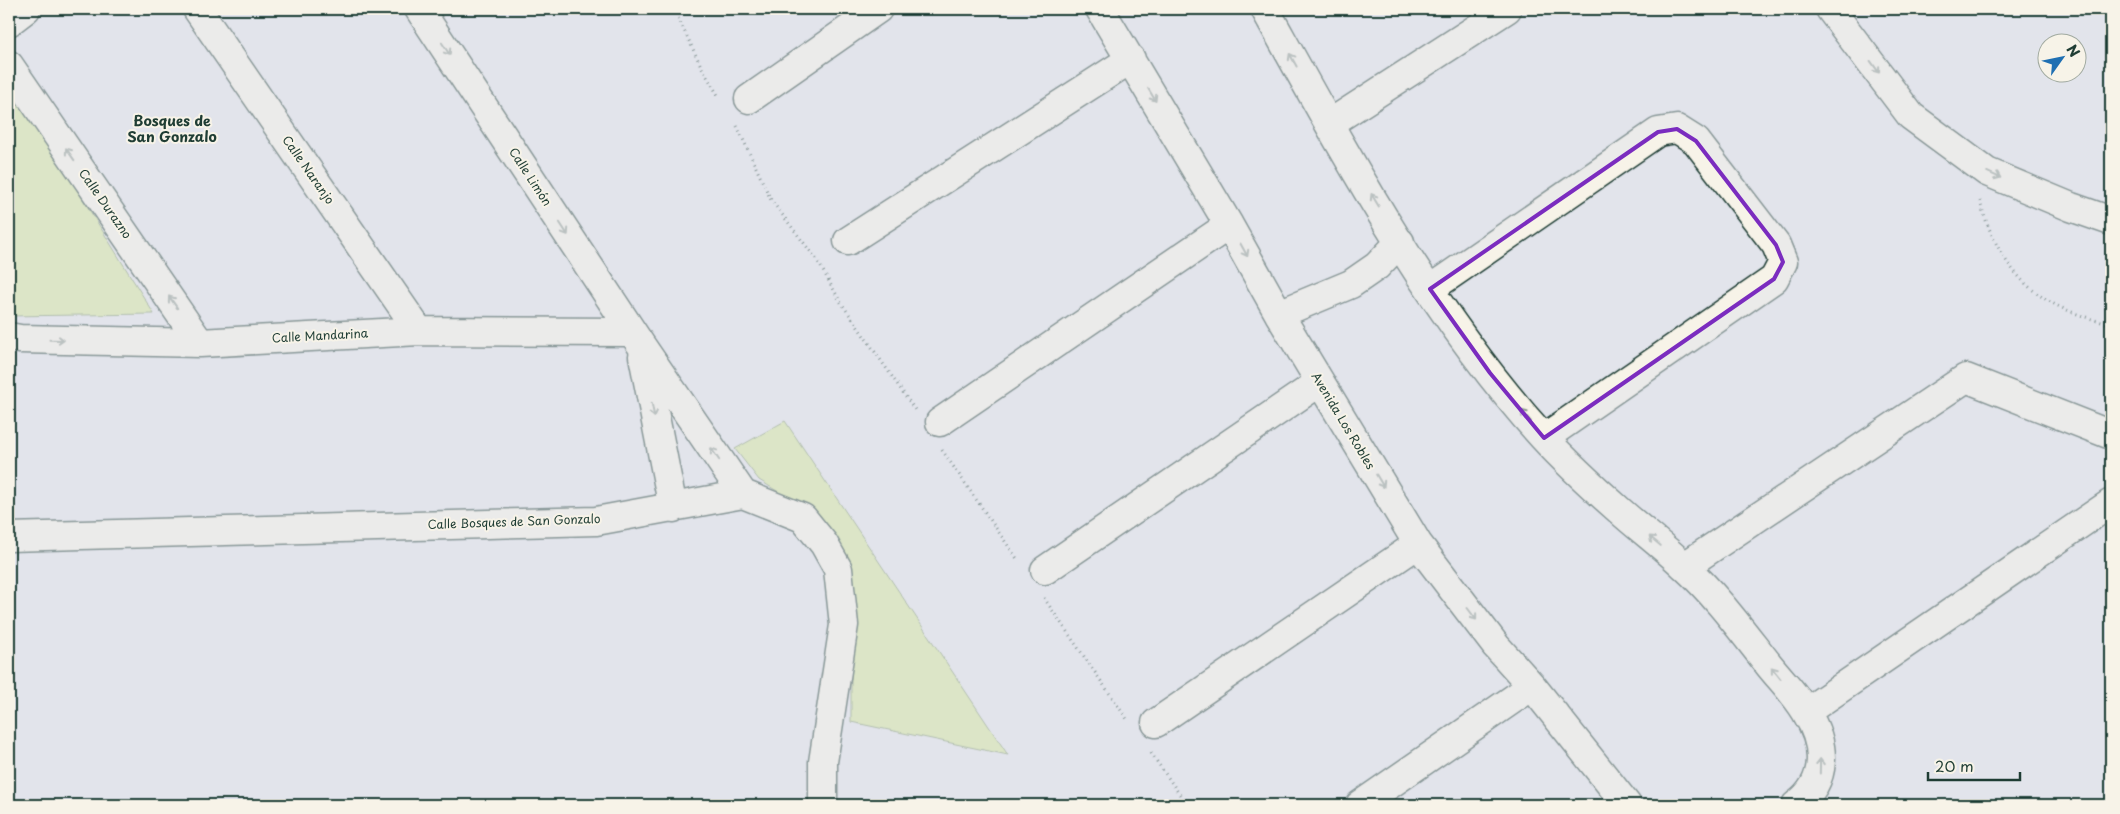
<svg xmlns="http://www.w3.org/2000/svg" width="2120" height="814" viewBox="0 0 2120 814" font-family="'Playpen Sans',sans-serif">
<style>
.green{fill:#d4e79b;stroke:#7a9268}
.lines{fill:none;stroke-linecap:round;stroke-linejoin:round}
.street-casing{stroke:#1f3d34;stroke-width:31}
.path{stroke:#1f3d34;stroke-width:3;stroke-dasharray:1 4;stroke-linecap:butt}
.street{stroke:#f7f3e8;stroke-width:28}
.oneway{stroke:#8b988e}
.marked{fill:none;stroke:#7b2cbf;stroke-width:4;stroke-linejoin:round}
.labels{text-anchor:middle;stroke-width:4;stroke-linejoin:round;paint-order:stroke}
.street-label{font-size:12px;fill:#1f3d34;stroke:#f7f3e8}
.neighbourhood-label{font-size:14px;font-weight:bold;fill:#1f3d34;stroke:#f7f3e8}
</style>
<rect width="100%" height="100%" fill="#e2e4eb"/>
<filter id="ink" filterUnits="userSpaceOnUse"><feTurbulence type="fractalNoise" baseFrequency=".02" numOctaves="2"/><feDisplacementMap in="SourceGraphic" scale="10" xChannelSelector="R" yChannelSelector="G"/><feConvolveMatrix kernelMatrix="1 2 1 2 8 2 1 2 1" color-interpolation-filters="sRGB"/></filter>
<g filter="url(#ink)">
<path class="green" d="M 9,80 L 154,314 L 9,316 Z
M 785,421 L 1008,755 L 851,722 L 851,587 L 815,514 L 759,480 L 735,449 Z"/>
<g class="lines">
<g class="street-casing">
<path id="street" d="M 197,9 L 419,331
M 419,9 L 641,345 L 743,494
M 1100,9 L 1229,225 L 1279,314 L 1418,544 L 1496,646 L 1532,686 L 1627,805
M 1265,9 C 1346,155 1430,313 1543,437 C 1567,463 1593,487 1619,510 C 1640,529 1663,546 1684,566 C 1716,595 1742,631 1769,665 C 1781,680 1796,695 1806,712 C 1826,744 1829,781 1796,805
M 1830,9 L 1911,116 L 1987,172 L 2071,207 L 2111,221
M 9,22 L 26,9
M 9,65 L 200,343
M 749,99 L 878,9
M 1329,124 L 1507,9
M 848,241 L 1131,59
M 1430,289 L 1658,132 L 1677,129 L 1696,141 L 1776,245 L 1783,262 L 1774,279 L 1544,438
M 1279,314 L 1351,284 L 1377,266 L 1400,242
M 9,337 L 20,339 L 200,343 L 419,331 L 632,332
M 643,356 L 673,508
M 940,422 L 1229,225
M 9,537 L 596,521 L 743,494 L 803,518 L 824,544 L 838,569 L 844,625 L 823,762 L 823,805
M 1685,566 L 1966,378 L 2111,435
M 1045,570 L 1320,382
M 1806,712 L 2111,503
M 1156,723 L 1418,544
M 1360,805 L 1532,686"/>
</g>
<path class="path" d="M 674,9 L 701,66 L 719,97
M 737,126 L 771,200 L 817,260 L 840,301 L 915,410
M 1980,201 C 1991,243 2014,283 2054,304 C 2071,313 2092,319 2111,325
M 942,450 L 1018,560
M 1044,598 L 1127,719
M 1151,753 L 1187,805"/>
<use href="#street" class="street"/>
</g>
<defs><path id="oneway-shaft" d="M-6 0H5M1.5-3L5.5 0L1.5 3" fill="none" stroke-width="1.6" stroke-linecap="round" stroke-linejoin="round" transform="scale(1.25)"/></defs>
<g class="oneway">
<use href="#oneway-shaft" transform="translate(446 49) rotate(57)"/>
<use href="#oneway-shaft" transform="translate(1293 60) rotate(-119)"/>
<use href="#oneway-shaft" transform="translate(1875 67) rotate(54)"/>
<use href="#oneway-shaft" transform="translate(1152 95) rotate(59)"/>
<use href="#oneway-shaft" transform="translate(70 154) rotate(-125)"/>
<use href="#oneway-shaft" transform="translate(1994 175) rotate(24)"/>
<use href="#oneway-shaft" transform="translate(1375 200) rotate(-121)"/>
<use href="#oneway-shaft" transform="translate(564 229) rotate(57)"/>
<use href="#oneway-shaft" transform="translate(1244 250) rotate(61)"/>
<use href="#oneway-shaft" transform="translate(173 302) rotate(-125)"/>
<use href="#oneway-shaft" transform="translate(57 340) rotate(1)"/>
<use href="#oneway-shaft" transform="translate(653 410) rotate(79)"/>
<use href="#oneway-shaft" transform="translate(1526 416) rotate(-130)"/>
<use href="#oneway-shaft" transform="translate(715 454) rotate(-124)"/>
<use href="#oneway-shaft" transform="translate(1380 481) rotate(59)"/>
<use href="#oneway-shaft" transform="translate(1655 541) rotate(-140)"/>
<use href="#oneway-shaft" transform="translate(1472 614) rotate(53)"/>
<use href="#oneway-shaft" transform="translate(1776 673) rotate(-128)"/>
<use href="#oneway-shaft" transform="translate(1820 766) rotate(-89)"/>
</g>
</g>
<path d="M0 0H2120V814H0ZM 1677,129 L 1696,141 L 1776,245 L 1783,262 L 1774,279 L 1544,438 L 1490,373 L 1430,289 L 1658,132 Z" fill="#e2e4eb" fill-opacity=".55" fill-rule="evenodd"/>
<path class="marked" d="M 1677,129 L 1696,141 L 1776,245 L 1783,262 L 1774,279 L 1544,438 L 1490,373 L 1430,289 L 1658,132 Z"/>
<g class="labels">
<g class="street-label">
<text transform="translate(308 170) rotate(55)" y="4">Calle Naranjo</text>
<text transform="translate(530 177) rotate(57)" y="4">Calle Limón</text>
<text transform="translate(105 204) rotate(55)" y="4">Calle Durazno</text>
<text transform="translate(320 336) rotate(-3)" y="4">Calle Mandarina</text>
<text transform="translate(1343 421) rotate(59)" y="4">Avenida Los Robles</text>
<text transform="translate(514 522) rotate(-2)" y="4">Calle Bosques de San Gonzalo</text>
</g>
<g class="neighbourhood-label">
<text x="172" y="126">Bosques de<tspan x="172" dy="16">San Gonzalo</tspan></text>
</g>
</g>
<rect width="2120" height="814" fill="none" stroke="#f7f3e8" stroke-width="30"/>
<rect x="15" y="15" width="2090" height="784" fill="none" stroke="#1f3d34" stroke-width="2" filter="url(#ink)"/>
<g transform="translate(2062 58) rotate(57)"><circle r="24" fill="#f7f3e8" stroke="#a1aaa0"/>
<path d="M0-4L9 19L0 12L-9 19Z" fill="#1f6fb2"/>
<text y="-8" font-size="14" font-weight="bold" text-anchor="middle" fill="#1f3d34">N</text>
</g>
<path d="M1928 772v8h92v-8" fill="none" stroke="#1f3d34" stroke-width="2.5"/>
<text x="1935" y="772" font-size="15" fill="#1f3d34" stroke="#f7f3e8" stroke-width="4" paint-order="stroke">20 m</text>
</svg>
